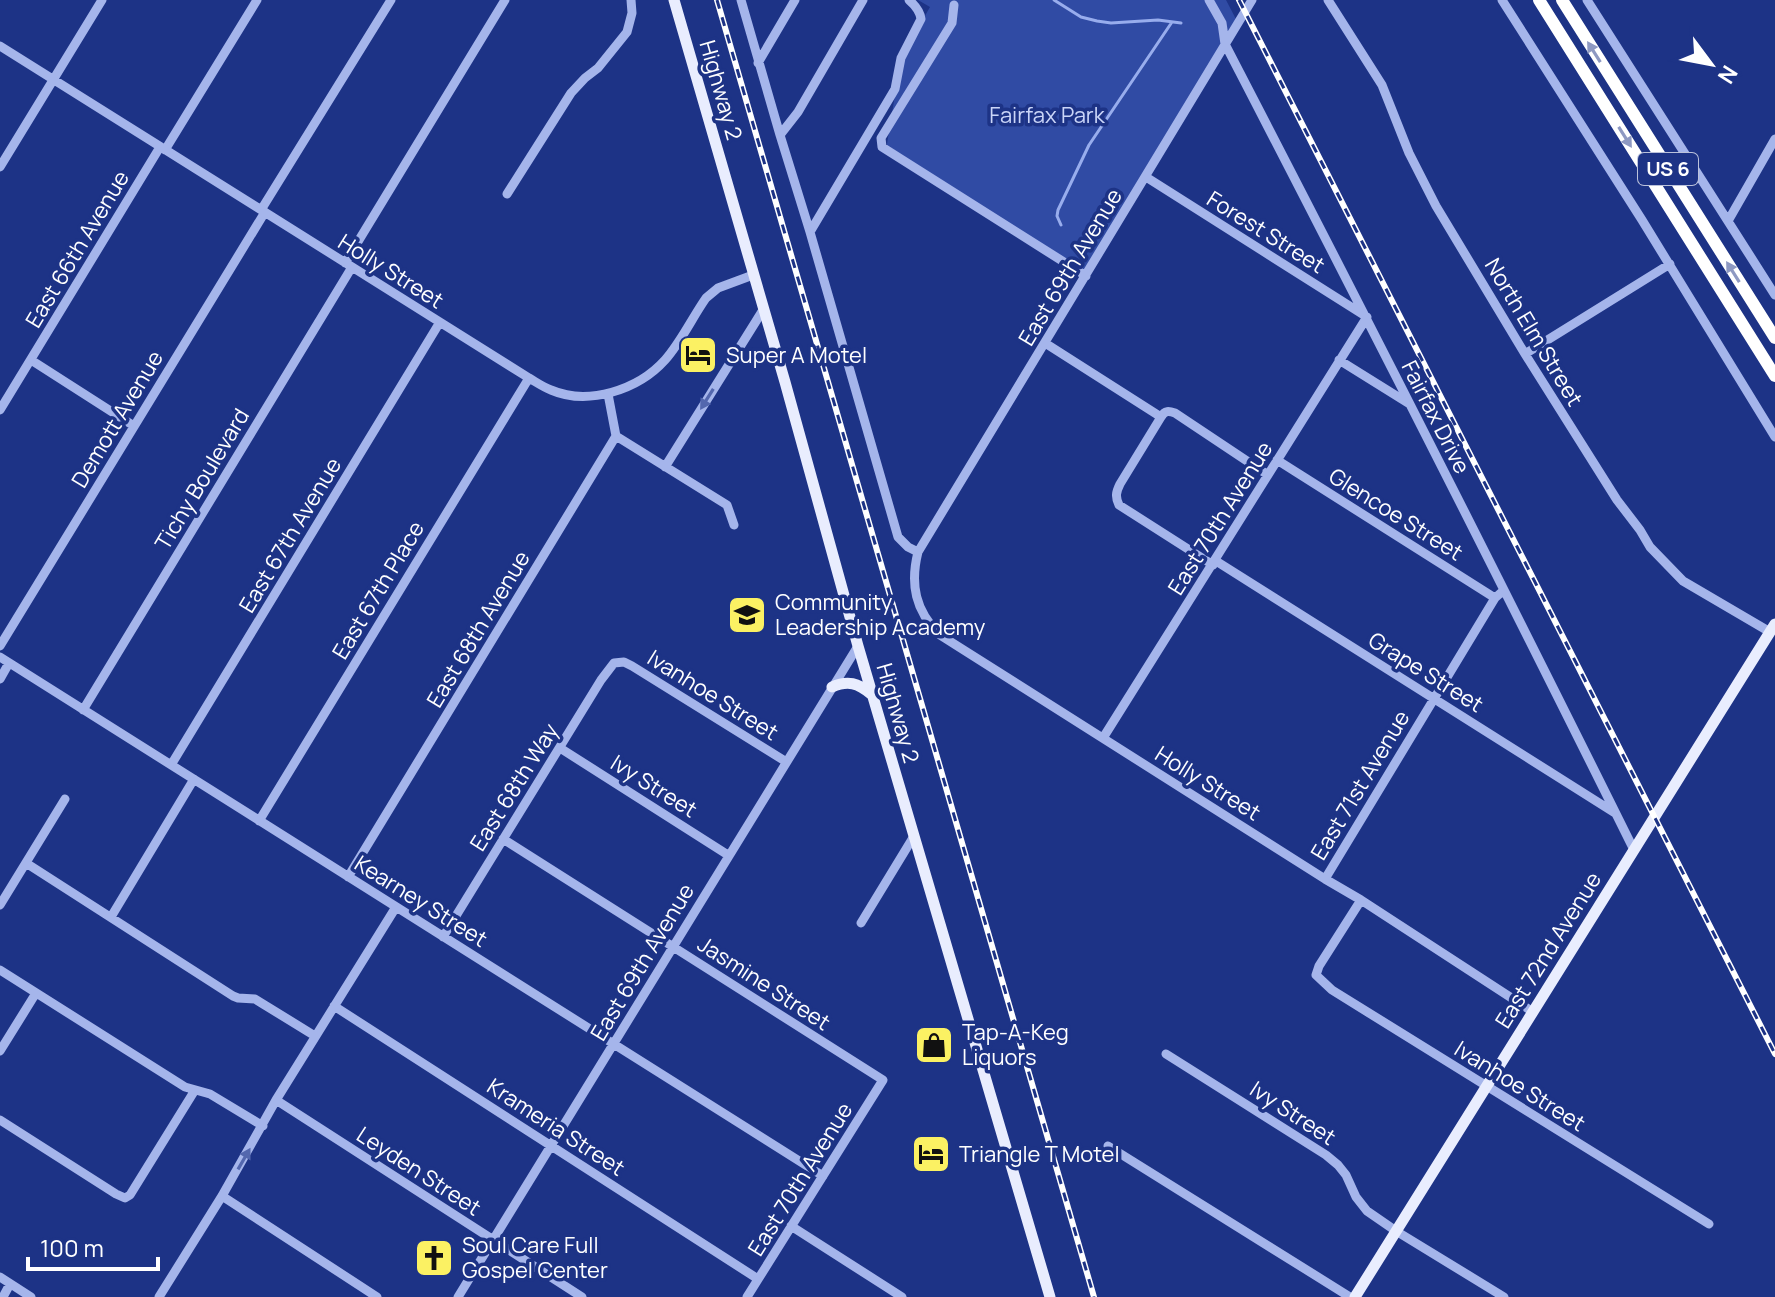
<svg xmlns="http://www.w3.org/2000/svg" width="1775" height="1297" viewBox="0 0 1775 1297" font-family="Manrope,sans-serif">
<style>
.green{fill:#304ba4}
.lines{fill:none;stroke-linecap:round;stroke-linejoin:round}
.stream{stroke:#98aded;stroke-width:3}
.minor{stroke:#a5b5eb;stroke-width:9}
.major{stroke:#e9edfe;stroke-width:11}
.highway{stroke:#fff;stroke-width:12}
.rail-casing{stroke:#fff;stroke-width:6}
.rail{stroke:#1d3386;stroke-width:3;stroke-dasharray:9;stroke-linecap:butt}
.oneway{fill:#8e99c2}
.oneway2{fill:#5367ae}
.labels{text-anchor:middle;stroke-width:7;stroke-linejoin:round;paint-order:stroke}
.shield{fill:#1d3386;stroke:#bbc2db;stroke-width:2}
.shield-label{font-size:20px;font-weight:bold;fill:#fff}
.street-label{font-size:22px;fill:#fff;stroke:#1d3386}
.park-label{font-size:22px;fill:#cad5f8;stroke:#1d3386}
.poi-label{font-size:22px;fill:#fff;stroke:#1d3386;text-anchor:start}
</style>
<rect width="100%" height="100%" fill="#1d3386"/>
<path class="green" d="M 918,0 L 1226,0 L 1238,23 L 1086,276 L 886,150 L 901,58 L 930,7 Z"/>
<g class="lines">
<path class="stream" d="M 1054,0 L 1081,17 L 1097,21 L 1111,23 L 1158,20 L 1181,23
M 1061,225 L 1057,216 L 1058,210 L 1089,145 L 1172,22"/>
<path class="minor" d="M 741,0 L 780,135
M 863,0 L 798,112 L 780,135 L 810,232 L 898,537 L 908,547 L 918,552
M 1209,0 L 1222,23 L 1225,44 C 1364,312 1500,580 1634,850
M 1252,0 L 918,552 C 910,584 915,611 940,635 L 1325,879 L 1361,900 L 1533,1012
M 1328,0 L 1382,85 L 1409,153 L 1436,206 L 1525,354 L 1617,500 L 1640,530 L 1650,547 L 1683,581 L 1770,632
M 1502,0 L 1642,220 L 1775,437
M 1587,0 L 1775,295
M 954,5 L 952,23 L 881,138 L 882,147 L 1086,276
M 0,46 L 529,378 C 536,382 543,387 551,390 C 588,406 638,390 665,360 C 681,342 692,318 706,298 L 718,288 L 753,275
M 758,63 L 795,0
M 165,150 L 257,0
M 0,167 L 102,0
M 507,194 L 571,93 L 585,78 L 598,68 L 627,32 L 632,13 L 631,0
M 261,210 L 391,0
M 1728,221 L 1775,139
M 810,232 L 895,89 L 901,58 L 921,19 C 920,11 916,6 909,0
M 345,263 L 505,0
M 1045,343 L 1161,417
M 1525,354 L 1670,264
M 31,360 L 134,426
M 1339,360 L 1408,403
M 0,410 L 160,147
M 616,436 L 727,505 L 734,525
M 1277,460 L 1495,598
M 665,467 L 763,310
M 1216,561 L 1615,813
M 1213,565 L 1119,505 C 1115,497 1116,492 1120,484 L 1161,417 C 1165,410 1169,411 1175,413 L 1268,475
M 0,646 L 265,212
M 0,657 L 823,1176
M 0,679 L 9,663
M 83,710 L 352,267
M 1103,738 L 1367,317 L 1146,177
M 560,748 L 728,855
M 171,765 L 440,322
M 259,821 L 529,378
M 503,839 L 883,1080 L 747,1297
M 26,863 L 233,996 L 238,998 L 255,999 L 315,1036
M 348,877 L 616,436 L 608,394
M 1325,879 L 1495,598 L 1504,590
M 1361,900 L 1319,966 L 1316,975 L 1332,990 L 1709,1224
M 0,905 L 65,799
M 111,917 L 194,779
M 861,923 L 914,836
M 443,937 L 601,680 L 614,663 L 624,662 L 632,666 L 785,761
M 0,970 L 185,1087 L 210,1094 L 263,1126
M 334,1006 L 758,1279
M 0,1051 L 36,993
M 1166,1054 L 1326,1155 L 1338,1165 L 1346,1175 L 1356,1197 L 1367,1211 L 1396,1231 L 1504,1297
M 276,1100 L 582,1297
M 0,1120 L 116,1194 L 125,1198 L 130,1195 L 195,1090
M 1108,1146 L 1350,1297
M 222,1196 L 377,1297
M 791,1226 L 902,1297
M 0,1277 L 31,1297
M 3,1297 L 10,1284
M 159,1297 L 222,1196 L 276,1100 L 396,907
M 458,1297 L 858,646"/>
<path class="major" d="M 674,0 L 785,382 L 858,646 L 1050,1297
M 832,687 C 848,680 858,683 871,694
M 1355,1297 L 1775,624"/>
<path class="highway" d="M 1539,0 L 1775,376
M 1562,0 L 1775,338"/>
<g class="rail-casing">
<path id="rail" d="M 717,0 L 1094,1297
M 1239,0 L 1775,1054"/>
</g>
<use href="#rail" class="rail"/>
</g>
<defs><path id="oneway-solid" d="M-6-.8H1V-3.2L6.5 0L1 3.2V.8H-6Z" transform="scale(2)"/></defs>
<g class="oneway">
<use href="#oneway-solid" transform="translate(1594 52) rotate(-122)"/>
<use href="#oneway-solid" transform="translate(1625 137) rotate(58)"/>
<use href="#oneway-solid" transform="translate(1733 272) rotate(-122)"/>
</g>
<g class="oneway2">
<use href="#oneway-solid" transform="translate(707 399) rotate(122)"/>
<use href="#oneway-solid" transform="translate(244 1159) rotate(-60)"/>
</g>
<defs>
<g id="hotel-square" transform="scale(2)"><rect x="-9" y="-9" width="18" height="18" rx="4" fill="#fbf163" stroke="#1d3386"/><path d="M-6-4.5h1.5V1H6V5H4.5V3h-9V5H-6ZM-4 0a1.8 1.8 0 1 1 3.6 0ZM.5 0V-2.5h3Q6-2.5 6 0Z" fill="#111"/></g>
<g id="school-square" transform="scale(2)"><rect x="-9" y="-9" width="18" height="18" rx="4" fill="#fbf163" stroke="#1d3386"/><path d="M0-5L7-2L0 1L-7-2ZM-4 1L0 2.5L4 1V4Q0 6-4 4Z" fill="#111"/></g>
<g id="shop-square" transform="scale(2)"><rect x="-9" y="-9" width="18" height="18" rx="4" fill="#fbf163" stroke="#1d3386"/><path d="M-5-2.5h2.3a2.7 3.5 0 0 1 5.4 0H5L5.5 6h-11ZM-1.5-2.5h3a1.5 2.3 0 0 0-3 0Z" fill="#111"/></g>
<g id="church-square" transform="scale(2)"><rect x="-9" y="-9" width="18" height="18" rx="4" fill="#fbf163" stroke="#1d3386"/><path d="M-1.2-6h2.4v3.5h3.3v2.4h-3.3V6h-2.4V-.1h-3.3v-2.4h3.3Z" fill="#111"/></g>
</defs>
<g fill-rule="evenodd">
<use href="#hotel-square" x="698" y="355"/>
<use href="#school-square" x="747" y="615"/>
<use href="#shop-square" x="934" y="1045"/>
<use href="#hotel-square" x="931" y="1154"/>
<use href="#church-square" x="434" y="1258"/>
</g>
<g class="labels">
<rect class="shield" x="1638" y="153" width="60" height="32" rx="6"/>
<g class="shield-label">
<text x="1668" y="176">US 6</text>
</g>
<g class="street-label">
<text transform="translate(721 90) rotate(74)" y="8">Highway 2</text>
<text transform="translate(1266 232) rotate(32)" y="8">Forest Street</text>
<text transform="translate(77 249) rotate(-59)" y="8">East 66th Avenue</text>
<text transform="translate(1070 267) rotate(-59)" y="8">East 69th Avenue</text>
<text transform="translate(391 271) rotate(32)" y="8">Holly Street</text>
<text transform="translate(1534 332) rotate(59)" y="8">North Elm Street</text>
<text transform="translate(1436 417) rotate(63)" y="8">Fairfax Drive</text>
<text transform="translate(117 419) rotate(-59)" y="8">Demott Avenue</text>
<text transform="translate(202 479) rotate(-59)" y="8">Tichy Boulevard</text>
<text transform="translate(1396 514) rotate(32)" y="8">Glencoe Street</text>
<text transform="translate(1220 518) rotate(-58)" y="8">East 70th Avenue</text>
<text transform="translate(290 535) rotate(-59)" y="8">East 67th Avenue</text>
<text transform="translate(378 590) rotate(-59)" y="8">East 67th Place</text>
<text transform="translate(478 629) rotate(-59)" y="8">East 68th Avenue</text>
<text transform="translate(1426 672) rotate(32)" y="8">Grape Street</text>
<text transform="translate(713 695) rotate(32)" y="8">Ivanhoe Street</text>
<text transform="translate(898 713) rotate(74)" y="8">Highway 2</text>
<text transform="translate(1208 783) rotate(32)" y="8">Holly Street</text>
<text transform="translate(1360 785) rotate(-59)" y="8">East 71st Avenue</text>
<text transform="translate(654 786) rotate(32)" y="8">Ivy Street</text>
<text transform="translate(514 787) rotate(-58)" y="8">East 68th Way</text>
<text transform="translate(421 901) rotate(32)" y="8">Kearney Street</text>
<text transform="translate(1548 950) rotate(-58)" y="8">East 72nd Avenue</text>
<text transform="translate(642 962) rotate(-59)" y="8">East 69th Avenue</text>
<text transform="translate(764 983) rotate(33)" y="8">Jasmine Street</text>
<text transform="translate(1520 1086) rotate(32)" y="8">Ivanhoe Street</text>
<text transform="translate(1293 1113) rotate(33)" y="8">Ivy Street</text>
<text transform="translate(556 1127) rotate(33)" y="8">Krameria Street</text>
<text transform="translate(419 1171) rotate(33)" y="8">Leyden Street</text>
<text transform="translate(800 1179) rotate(-58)" y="8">East 70th Avenue</text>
</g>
<g class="park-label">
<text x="1047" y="123">Fairfax Park</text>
</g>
<g class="poi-label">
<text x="726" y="363">Super A Motel</text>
<text x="775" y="610">Community<tspan x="775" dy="25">Leadership Academy</tspan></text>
<text x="962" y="1040">Tap-A-Keg<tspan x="962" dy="25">Liquors</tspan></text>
<text x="959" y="1162">Triangle T Motel</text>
<text x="462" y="1253">Soul Care Full<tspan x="462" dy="25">Gospel Center</tspan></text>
</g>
</g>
<g transform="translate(1711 64) rotate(122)" stroke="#1d3386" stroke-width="6" paint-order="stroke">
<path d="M0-6L14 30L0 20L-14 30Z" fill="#ffffff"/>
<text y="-12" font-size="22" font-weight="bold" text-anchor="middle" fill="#ffffff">N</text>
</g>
<path d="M28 1257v12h130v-12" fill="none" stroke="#ffffff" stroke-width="4"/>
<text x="40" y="1257" font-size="24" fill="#ffffff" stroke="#1d3386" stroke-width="6" paint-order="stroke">100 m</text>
</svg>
